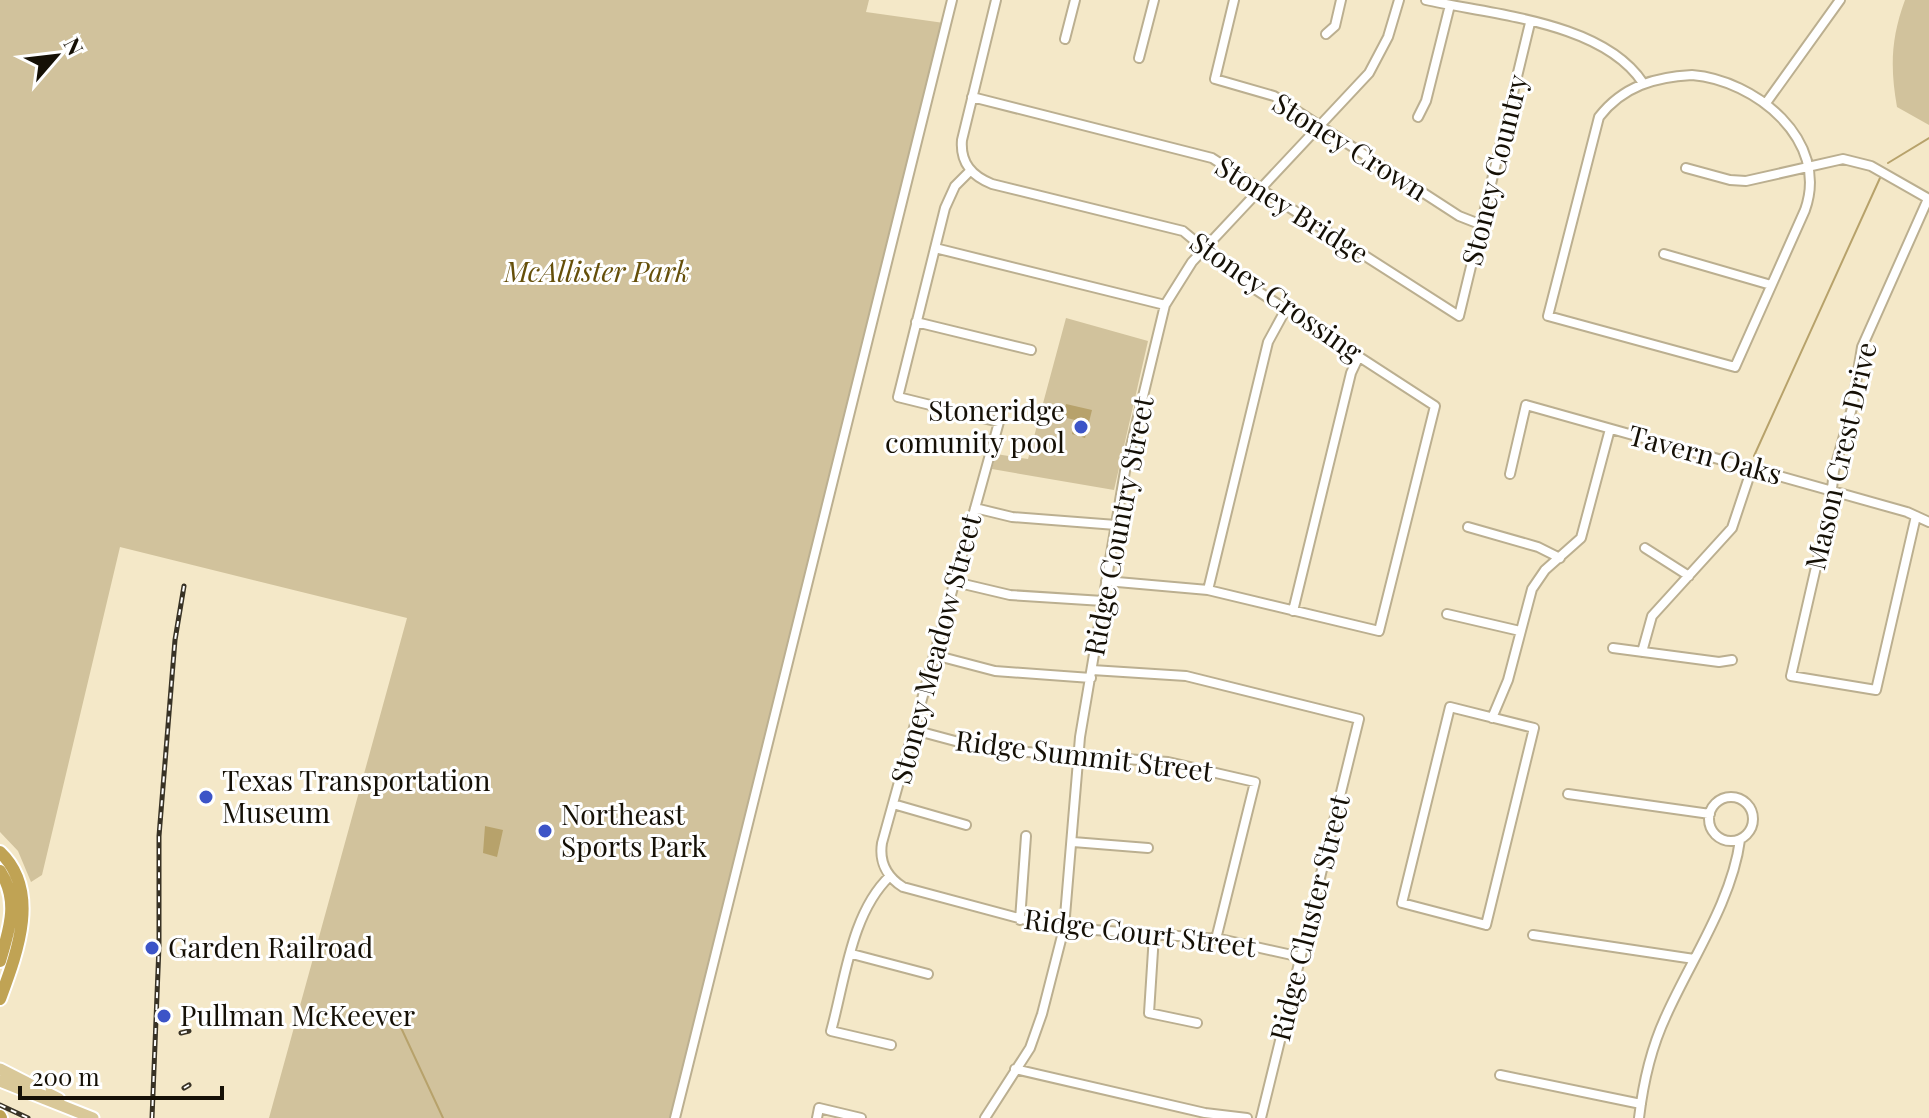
<svg xmlns="http://www.w3.org/2000/svg" width="1929" height="1118" viewBox="0 0 1929 1118" font-family="'Playfair Display',serif">
<style>
.green{fill:#d1c29c}
.water{fill:#b7a26b}
.lines{fill:none;stroke-linecap:round;stroke-linejoin:round}
.stream{stroke:#b7a26b;stroke-width:2}
.minor-casing{stroke:#bbaf90;stroke-width:12}
.major-casing{stroke:#fff;stroke-width:15}
.highway-casing{stroke:#fff;stroke-width:16}
.minor{stroke:#fff;stroke-width:8}
.major{stroke:#d9c898;stroke-width:11}
.highway{stroke:#c0a354;stroke-width:12}
.rail-casing{stroke:#383225;stroke-width:5}
.rail{stroke:#fff;stroke-width:2;stroke-dasharray:6;stroke-linecap:butt}
.poi-dot{fill:#3c54c7;stroke:#fff;stroke-width:3}
.labels{text-anchor:middle;stroke-width:6;stroke-linejoin:round;paint-order:stroke}
.street-label{font-size:28px;fill:#151006;stroke:#fff}
.park-label{font-size:28px;font-style:italic;fill:#654f0a;stroke:#fff}
.poi-label{font-size:28px;fill:#151006;stroke:#fff;text-anchor:start}
</style>
<rect width="100%" height="100%" fill="#f4e8c8"/>
<path class="green" d="M 0,0 L 869,0 L 866,12 L 944,23 L 670,1118 L 269,1118 L 407,618 L 120,547 L 42,875 L 31,882 L 18,851 L 0,832 Z
M 1905,0 L 1929,0 L 1929,125 L 1897,107 C 1890,67 1891,38 1905,0 Z
M 1066,318 L 1148,341 L 1114,490 L 992,469 L 996,454 L 1028,459 Z"/>
<path class="water" d="M 1066,404 L 1092,410 L 1085,438 L 1072,434 L 1075,420 L 1063,417 Z
M 485,826 L 503,830 L 497,857 L 483,853 Z"/>
<g class="lines">
<path class="stream" d="M 1888,163 L 1929,138
M 1754,456 L 1880,178
M 397,1019 L 443,1118"/>
<g class="minor-casing">
<path id="minor" d="M 996,0 L 962,140 C 960,163 972,176 992,184 L 1183,231 L 1247,284 L 1435,406 L 1379,631 L 1208,590 L 1106,581
M 1234,0 L 1215,79 L 1274,96 L 1459,216 L 1482,225
M 1426,0 C 1494,15 1603,22 1643,83
M 1326,34 L 1335,26 L 1341,0
M 1065,39 L 1075,0
M 1139,58 L 1154,0
M 1692,75 C 1755,80 1830,140 1805,210 L 1735,367 L 1548,316 L 1599,117 C 1623,86 1655,77 1692,75 Z
M 972,97 L 1212,158 L 1459,316 L 1530,23
M 1766,103 L 1840,0
M 1418,117 L 1426,101 L 1450,5
M 1686,168 L 1730,180 L 1746,181 L 1843,159 L 1871,166 L 1929,199
M 970,171 L 955,186 L 945,208 L 898,397 L 999,422 L 882,843 C 879,862 887,877 903,887 L 1052,927 L 1220,939 L 1301,957
M 935,248 L 1165,305
M 1664,254 L 1771,285
M 916,322 L 1031,350
M 1510,474 L 1526,405 L 1907,512 L 1929,522
M 975,508 L 1012,517 L 1116,525
M 1916,516 L 1876,690 L 1791,676 L 1830,506 L 1834,471 L 1852,408 L 1862,347 L 1928,199
M 1468,527 L 1538,547 L 1560,558
M 1645,548 L 1689,576
M 955,582 L 1010,595 L 1103,601
M 1208,590 L 1268,342 L 1286,309
M 1293,611 L 1351,373 L 1359,356
M 1447,614 L 1520,631
M 1613,648 L 1719,662 L 1732,660
M 1642,652 L 1652,616 L 1732,528 L 1752,468
M 934,655 L 995,671 L 1091,678
M 1092,670 L 1186,676 L 1359,719 L 1261,1118
M 1450,707 L 1534,728 L 1486,925 L 1402,903 Z
M 1492,718 L 1508,680 L 1532,589 L 1545,570 L 1581,538 L 1610,429
M 914,730 L 985,749 L 1168,762 L 1255,782 L 1216,939
M 1568,794 L 1710,814
M1709 819a22 22 0 1 1 44 0a22 22 0 1 1-44 0Z
M 893,804 L 966,825
M 1073,842 L 1148,848
M 890,876 C 851,913 845,981 831,1031 L 891,1045
M 1020,920 L 1026,836
M 1154,935 L 1149,1013 L 1197,1023
M 1533,935 L 1694,959
M 852,954 L 928,974
M 1015,1069 L 1205,1113 L 1247,1118
M 1500,1075 L 1641,1104
M 675,1118 L 952,0
M 817,1118 L 819,1108 L 861,1118
M 985,1118 L 1030,1048 L 1042,1014 L 1064,928 L 1080,737 L 1125,471 L 1165,305 L 1192,262 L 1369,73 L 1388,37 L 1399,0
M 1639,1118 C 1643,1084 1651,1048 1666,1016 C 1691,960 1732,901 1740,840"/>
</g>
<g class="major-casing">
<path id="major" d="M 0,1069 L 59,1099
M 0,1081 L 93,1118"/>
</g>
<g class="highway-casing">
<path id="highway" d="M 0,852 C 41,891 17,953 0,999
M 0,871 C 20,901 9,930 0,961
M 0,1116 L 1,1118"/>
</g>
<use href="#minor" class="minor"/>
<use href="#major" class="major"/>
<use href="#highway" class="highway"/>
<g class="rail-casing">
<path id="rail" d="M 181,1033 L 189,1031
M 184,1088 L 189,1085
M 0,1105 L 28,1118
M 152,1118 L 159,946 L 159,836 L 175,640 L 184,586"/>
</g>
<use href="#rail" class="rail"/>
</g>
<g class="poi-dot">
<circle cx="1081" cy="427" r="8"/>
<circle cx="206" cy="797" r="8"/>
<circle cx="545" cy="831" r="8"/>
<circle cx="152" cy="948" r="8"/>
<circle cx="164" cy="1016" r="8"/>
</g>
<g class="labels">
<g class="street-label">
<text transform="translate(1350 147) rotate(32)" y="10">Stoney Crown</text>
<text transform="translate(1495 170) rotate(-76)" y="10">Stoney Country</text>
<text transform="translate(1292 210) rotate(32)" y="10">Stoney Bridge</text>
<text transform="translate(1276 297) rotate(35)" y="10">Stoney Crossing</text>
<text transform="translate(1705 455) rotate(15)" y="10">Tavern Oaks</text>
<text transform="translate(1841 456) rotate(-77)" y="10">Mason Crest Drive</text>
<text transform="translate(1119 526) rotate(-79)" y="10">Ridge Country Street</text>
<text transform="translate(936 649) rotate(-75)" y="10">Stoney Meadow Street</text>
<text transform="translate(1084 756) rotate(7)" y="10">Ridge Summit Street</text>
<text transform="translate(1310 918) rotate(-76)" y="10">Ridge Cluster Street</text>
<text transform="translate(1140 933) rotate(7)" y="10">Ridge Court Street</text>
</g>
<g class="park-label">
<text x="597" y="282">McAllister Park</text>
</g>
<g class="poi-label">
<text x="1065" y="421" text-anchor="end">Stoneridge<tspan x="1065" dy="32">comunity pool</tspan></text>
<text x="222" y="791">Texas Transportation<tspan x="222" dy="32">Museum</tspan></text>
<text x="561" y="825">Northeast<tspan x="561" dy="32">Sports Park</tspan></text>
<text x="168" y="958">Garden Railroad</text>
<text x="180" y="1026">Pullman McKeever</text>
</g>
</g>
<g transform="translate(56 56) rotate(62)" stroke="#ffffff" stroke-width="6" paint-order="stroke">
<path d="M0-6L14 30L0 20L-14 30Z" fill="#151006"/>
<text y="-12" font-size="22" font-weight="bold" text-anchor="middle" fill="#151006">N</text>
</g>
<path d="M20 1086v12h202v-12" fill="none" stroke="#151006" stroke-width="4"/>
<text x="32" y="1086" font-size="24" fill="#151006" stroke="#ffffff" stroke-width="6" paint-order="stroke">200 m</text>
</svg>
